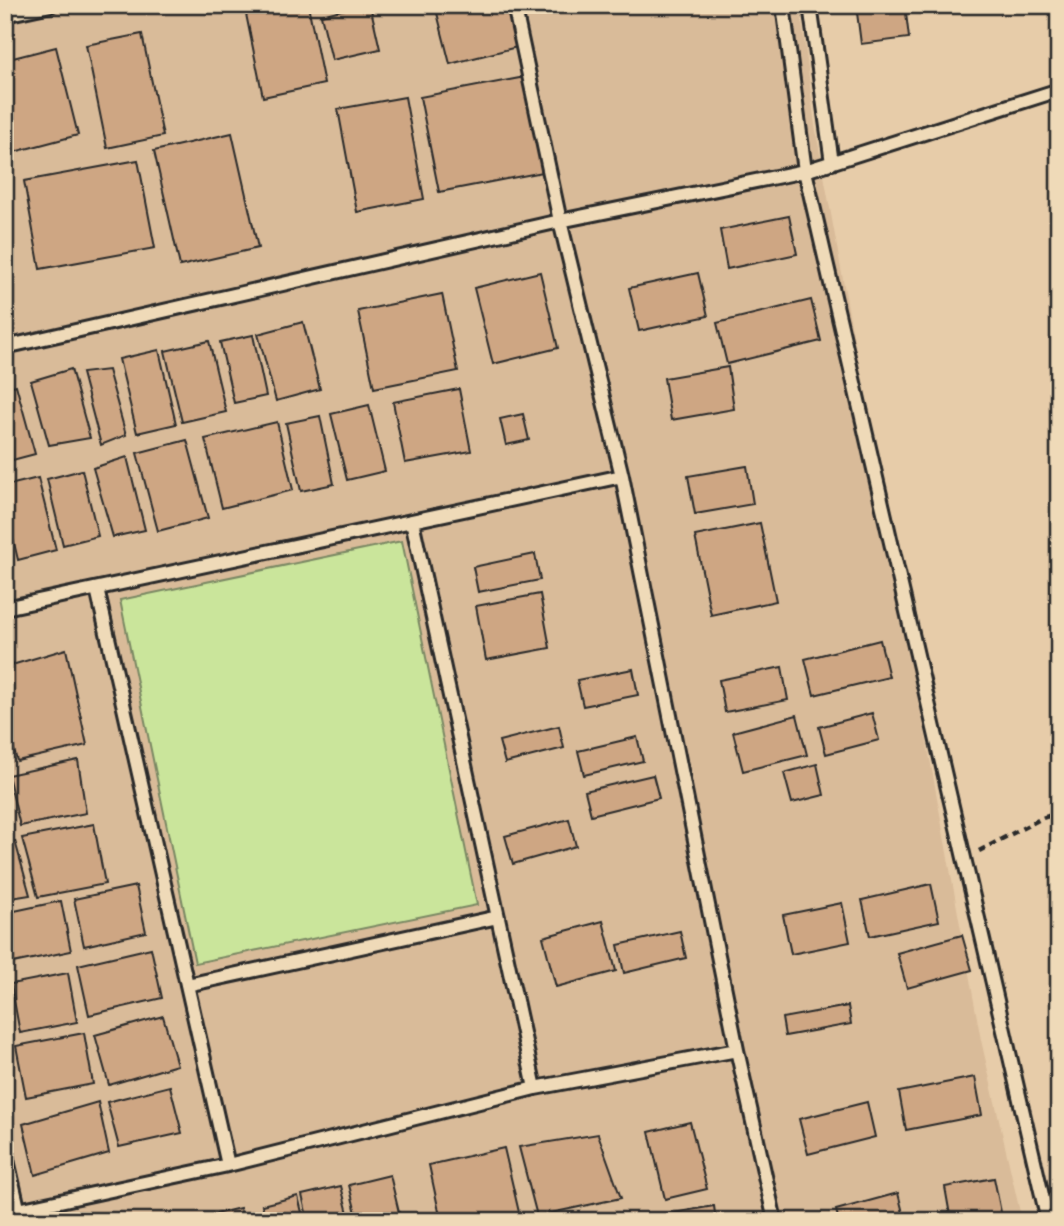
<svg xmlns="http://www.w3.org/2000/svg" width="1064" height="1226" viewBox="0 0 1064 1226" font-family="Mali,sans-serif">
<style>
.built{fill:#d9bb99}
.green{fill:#cae59b;stroke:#7a8863;stroke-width:2}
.building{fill:#cea683;stroke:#2b2b2b;stroke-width:2}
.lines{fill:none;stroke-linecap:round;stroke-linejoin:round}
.lane-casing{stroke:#2b2b2b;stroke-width:18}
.path{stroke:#2b2b2b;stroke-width:4.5;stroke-dasharray:7 5;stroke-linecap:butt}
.lane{stroke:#efdab8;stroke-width:12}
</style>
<rect width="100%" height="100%" fill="#e7cca9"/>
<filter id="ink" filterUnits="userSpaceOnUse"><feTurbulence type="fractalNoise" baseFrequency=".0143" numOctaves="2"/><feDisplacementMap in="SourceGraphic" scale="14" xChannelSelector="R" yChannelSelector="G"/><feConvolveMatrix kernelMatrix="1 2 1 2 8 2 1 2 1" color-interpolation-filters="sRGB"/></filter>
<g filter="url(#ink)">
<path class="built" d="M 5,5 L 800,5 L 815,126 L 981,1040 L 1022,1221 L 5,1221 Z"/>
<path class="green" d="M 402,541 L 477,905 L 195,963 L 120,600 Z"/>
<path class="building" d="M 289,5 L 308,5 L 324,84 L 263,97 L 246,14 Z
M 362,5 L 370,5 L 380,49 L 332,60 L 321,15 Z
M 435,5 L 510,5 L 521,46 L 450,64 Z
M 856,5 L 905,5 L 909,38 L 861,44 Z
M 142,34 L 163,136 L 107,148 L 86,45 Z
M 56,47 L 78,135 L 14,152 L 5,119 L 5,60 Z
M 525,77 L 543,172 L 439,192 L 420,97 Z
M 405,97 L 424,199 L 357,212 L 338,109 Z
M 232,133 L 258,248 L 180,266 L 154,151 Z
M 138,160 L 155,248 L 40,269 L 24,181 Z
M 789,216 L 797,254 L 727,269 L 720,230 Z
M 540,272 L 558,348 L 493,364 L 474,288 Z
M 698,273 L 708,316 L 639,331 L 629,288 Z
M 442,294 L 458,371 L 374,388 L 358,311 Z
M 811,300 L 821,341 L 727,364 L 717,323 Z
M 303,322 L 320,389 L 276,401 L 258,334 Z
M 253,335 L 266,396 L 234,403 L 220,342 Z
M 209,341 L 226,412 L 182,422 L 165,351 Z
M 159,350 L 176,424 L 137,433 L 119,359 Z
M 728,367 L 734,409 L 671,420 L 664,378 Z
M 71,369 L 90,438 L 49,445 L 31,381 Z
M 108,370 L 126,435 L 101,445 L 82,373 Z
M 16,385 L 35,454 L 5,462 L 5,388 Z
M 459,389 L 471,451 L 405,463 L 393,402 Z
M 369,405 L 385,471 L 347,480 L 331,414 Z
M 523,414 L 529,440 L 506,445 L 500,419 Z
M 320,416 L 334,484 L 301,491 L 286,423 Z
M 277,422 L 293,490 L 222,508 L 205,439 Z
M 187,440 L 208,518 L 158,531 L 137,453 Z
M 127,457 L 145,530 L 113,537 L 93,468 Z
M 747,466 L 753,504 L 695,514 L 688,476 Z
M 82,470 L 98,536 L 63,545 L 47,479 Z
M 38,478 L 56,550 L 18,560 L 5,505 L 5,486 Z
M 760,523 L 776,601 L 711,615 L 695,536 Z
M 535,554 L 540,580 L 478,592 L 473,567 Z
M 540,594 L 550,648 L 486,660 L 476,606 Z
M 880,640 L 889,677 L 814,695 L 805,659 Z
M 66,649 L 87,745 L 17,761 L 5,717 L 5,667 Z
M 782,667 L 788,700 L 725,712 L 719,680 Z
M 633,669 L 638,695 L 583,706 L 577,680 Z
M 872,713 L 879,740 L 826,754 L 819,727 Z
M 797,715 L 807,755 L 743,771 L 733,732 Z
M 559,726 L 564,748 L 505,763 L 499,741 Z
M 637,737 L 643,761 L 584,775 L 578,751 Z
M 78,760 L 86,813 L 20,826 L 8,775 Z
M 817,764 L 824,795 L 792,803 L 784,773 Z
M 653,775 L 659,798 L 591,815 L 585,791 Z
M 569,819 L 576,846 L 513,864 L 505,836 Z
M 94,824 L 105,884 L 38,897 L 22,838 Z
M 15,841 L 30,895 L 5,899 L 5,843 Z
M 931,884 L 939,921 L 870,936 L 862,900 Z
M 136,886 L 146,932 L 84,946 L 74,899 Z
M 61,901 L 71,951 L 13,963 L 5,913 Z
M 842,903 L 850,942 L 791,954 L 783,915 Z
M 603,921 L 616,971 L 556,987 L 543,937 Z
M 680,931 L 686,958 L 624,973 L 618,945 Z
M 962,935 L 972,970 L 907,988 L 897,953 Z
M 151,948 L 162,998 L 89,1015 L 78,965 Z
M 68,973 L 77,1022 L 20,1033 L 11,984 Z
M 848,1006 L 851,1024 L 785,1036 L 782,1018 Z
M 163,1016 L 177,1065 L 109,1085 L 95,1035 Z
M 84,1033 L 93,1084 L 26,1097 L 16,1046 Z
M 975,1077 L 982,1115 L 906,1130 L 899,1092 Z
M 170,1086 L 182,1133 L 119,1147 L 107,1102 Z
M 98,1102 L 109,1153 L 35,1175 L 23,1124 Z
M 867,1102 L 875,1137 L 808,1154 L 799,1119 Z
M 690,1122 L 707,1189 L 665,1199 L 649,1132 Z
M 598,1134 L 621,1198 L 537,1216 L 519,1147 Z
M 504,1148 L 521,1221 L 441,1221 L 429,1165 Z
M 390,1175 L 401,1221 L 358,1221 L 349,1185 Z
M 994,1178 L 1002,1217 L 983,1221 L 951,1221 L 945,1187 Z
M 341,1186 L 350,1221 L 308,1221 L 302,1195 Z
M 898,1193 L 905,1221 L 839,1221 L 836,1210 Z
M 298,1196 L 304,1221 L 266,1221 L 262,1205 Z
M 714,1206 L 716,1221 L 644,1221 L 644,1218 Z
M 240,1208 L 243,1221 L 204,1221 L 203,1217 Z"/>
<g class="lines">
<g class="lane-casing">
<path id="lane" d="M 514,5 L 560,221 L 622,476 L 737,1050 L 775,1221
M 783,5 L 805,171 L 1059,90
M 810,5 L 832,163
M 5,15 L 51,5
M 5,347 L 560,221 L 805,171 L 1048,1221
M 412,521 L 535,1088
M 97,589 L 228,1165
M 5,608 L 622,476
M 187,985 L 498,917
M 5,1151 L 21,1221
M 18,1210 L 228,1165 L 535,1088 L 737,1050"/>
</g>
<path class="path" d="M 979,851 L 1042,818 L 1059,813"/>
<use href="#lane" class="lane"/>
</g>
</g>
<rect width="1064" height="1226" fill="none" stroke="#efdab8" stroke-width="28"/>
<rect x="14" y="14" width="1036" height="1198" fill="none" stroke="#2b2b2b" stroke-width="2.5" filter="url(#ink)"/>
</svg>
